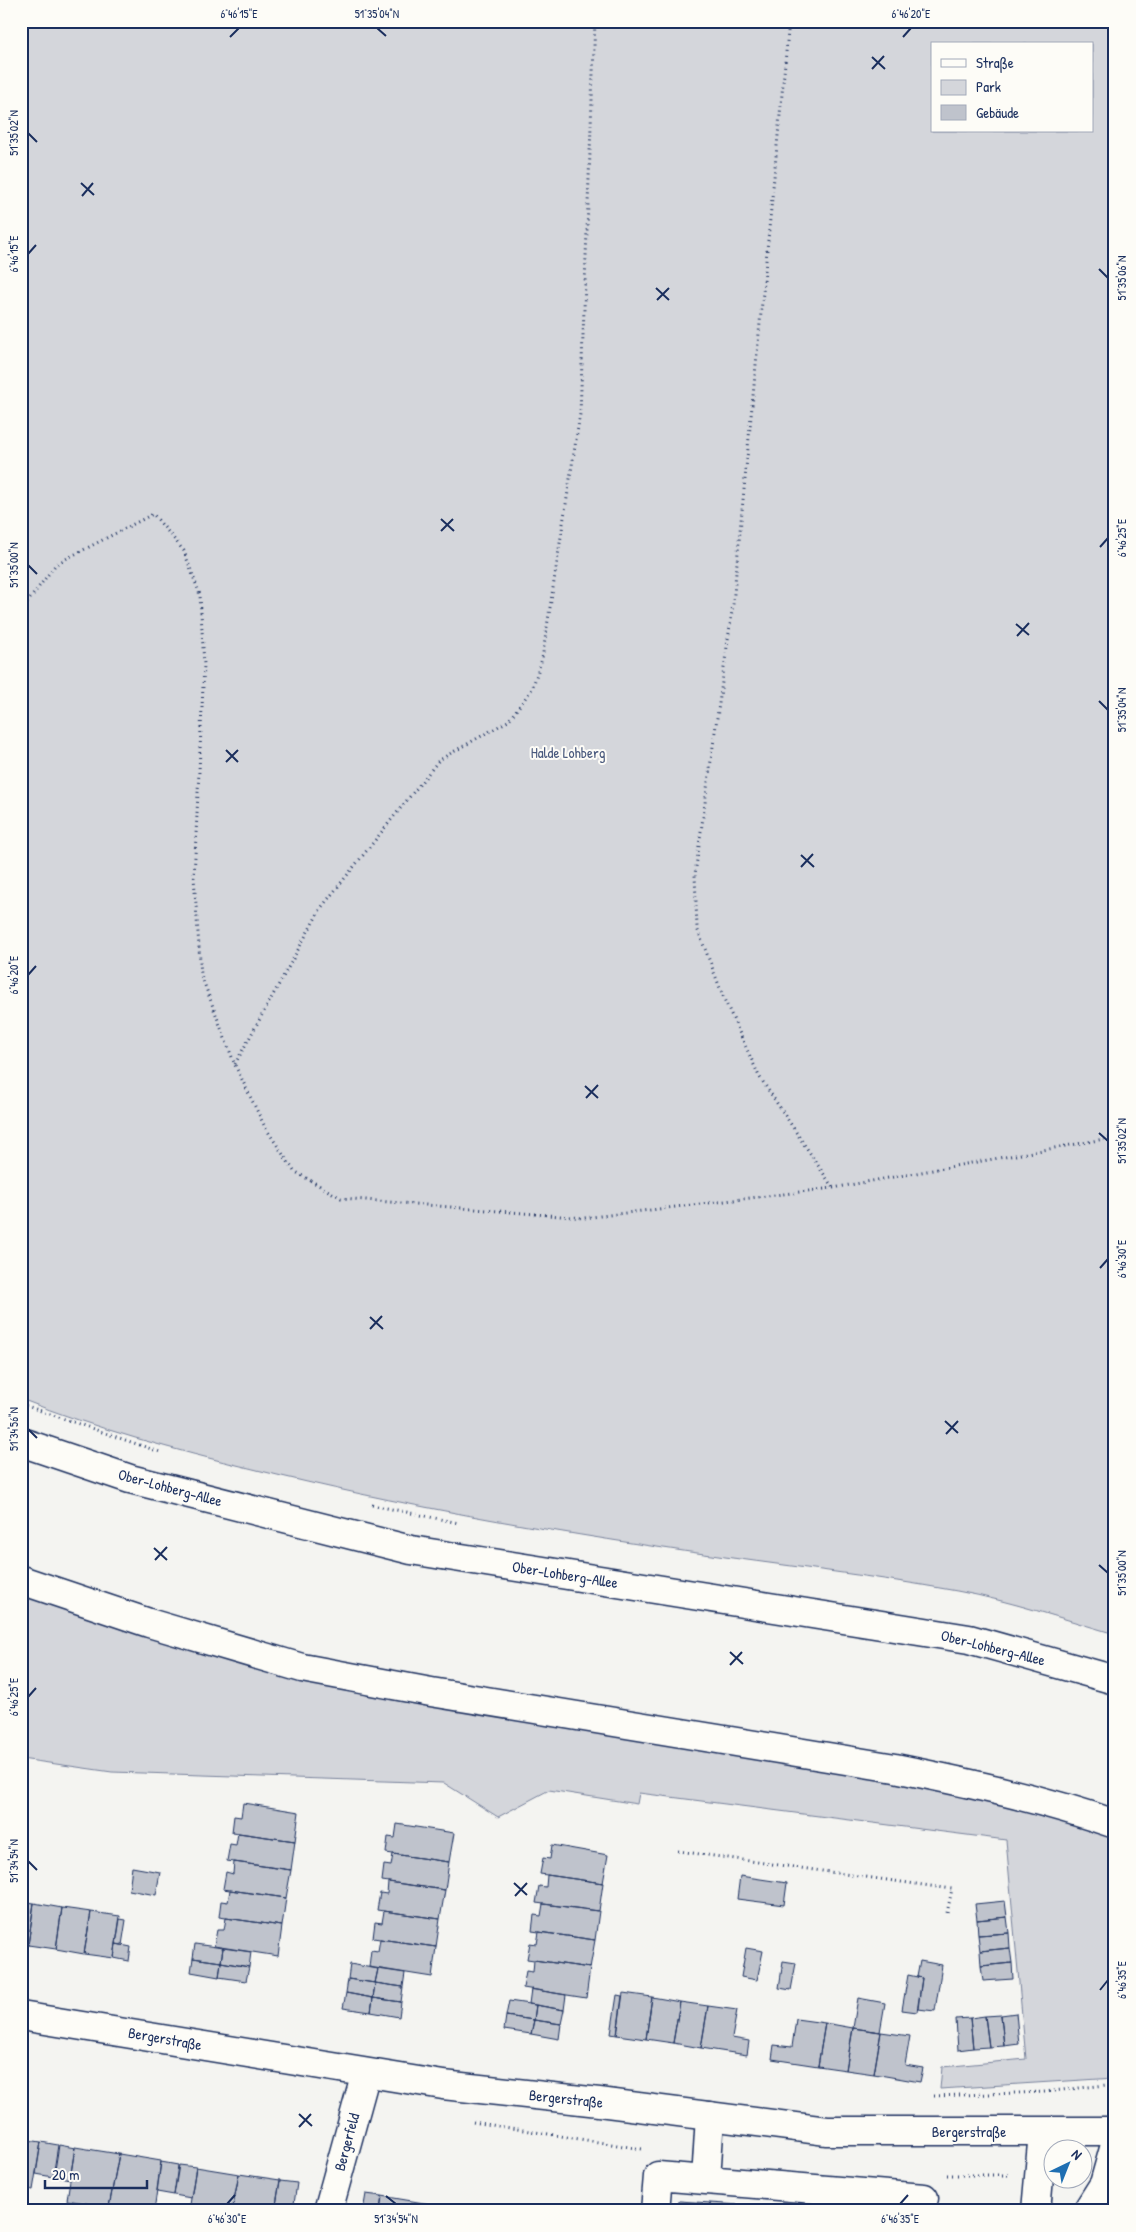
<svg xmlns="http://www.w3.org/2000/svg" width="1136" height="2232" viewBox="0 0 1136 2232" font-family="'Patrick Hand',sans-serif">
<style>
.green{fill:#d4d6db;stroke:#78829c;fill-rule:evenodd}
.building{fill:#bfc3cc;stroke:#1b2f5e}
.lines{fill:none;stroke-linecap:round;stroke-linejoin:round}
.minor-casing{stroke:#1b2f5e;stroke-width:31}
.major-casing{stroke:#1b2f5e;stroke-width:31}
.path{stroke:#1b2f5e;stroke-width:3;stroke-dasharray:1 4;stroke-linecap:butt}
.minor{stroke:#fdfcf7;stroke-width:28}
.major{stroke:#fdfcf7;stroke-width:28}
.ticks{fill:none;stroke:#1b2f5e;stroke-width:2}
.labels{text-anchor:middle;stroke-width:4;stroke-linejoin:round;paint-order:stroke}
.park-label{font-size:15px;fill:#49597d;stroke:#fdfcf7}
.street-label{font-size:15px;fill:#1b2f5e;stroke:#fdfcf7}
.neatline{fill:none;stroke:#1b2f5e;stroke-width:2}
.ticks-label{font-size:12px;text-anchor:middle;fill:#1b2f5e}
</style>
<rect width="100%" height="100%" fill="#f4f4f1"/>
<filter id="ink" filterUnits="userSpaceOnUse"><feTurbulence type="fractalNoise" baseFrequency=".02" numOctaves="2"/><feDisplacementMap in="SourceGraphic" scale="10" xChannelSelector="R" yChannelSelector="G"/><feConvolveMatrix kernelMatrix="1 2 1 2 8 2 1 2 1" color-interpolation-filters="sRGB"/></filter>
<g filter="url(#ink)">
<path class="green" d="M 21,21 L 1115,21 L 1115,1634 C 1063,1619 1011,1601 957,1591 C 869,1575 779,1565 690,1552 C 543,1530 397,1505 253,1469 C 174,1450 97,1429 21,1399 ZM 932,44 L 1092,44 L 1092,131 L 932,131 Z
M 21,1585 L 133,1628 L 966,1791 L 1115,1833 L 1115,2078 L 940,2089 L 942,2067 L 1026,2059 L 1006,1840 L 639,1793 L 637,1804 L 549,1790 L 498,1817 L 444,1783 L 112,1772 L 21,1759 Z"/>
<path class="building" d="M 243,1803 L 299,1812 L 295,1841 L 232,1832 L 234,1816 L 241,1817 Z
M 397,1824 L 454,1833 L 449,1862 L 386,1853 L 388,1837 L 395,1838 Z
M 238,1833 L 295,1841 L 291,1870 L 227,1861 L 230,1844 L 236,1845 Z
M 552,1845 L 608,1855 L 603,1883 L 540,1874 L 543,1858 L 550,1859 Z
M 393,1854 L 449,1862 L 445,1890 L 382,1881 L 384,1865 L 391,1866 Z
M 234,1862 L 291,1870 L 286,1898 L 223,1889 L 226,1872 L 233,1874 Z
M 132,1867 L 160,1872 L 156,1895 L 129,1890 Z
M 547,1875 L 603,1883 L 599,1911 L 536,1903 L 539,1886 L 546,1887 Z
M 740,1876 L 787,1883 L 784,1905 L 737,1899 Z
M 388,1882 L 445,1890 L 440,1919 L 377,1910 L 380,1893 L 387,1894 Z
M 230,1890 L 286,1898 L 282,1926 L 219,1917 L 221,1901 L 228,1902 Z
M 21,1901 L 34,1903 L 28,1945 L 21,1944 Z
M 1005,1901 L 1007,1917 L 977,1920 L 975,1904 Z
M 34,1903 L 62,1908 L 56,1949 L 28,1945 Z
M 543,1904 L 599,1911 L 595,1940 L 532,1931 L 534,1915 L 541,1916 Z
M 62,1908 L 91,1912 L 84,1954 L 56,1949 Z
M 384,1911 L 440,1919 L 436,1947 L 373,1938 L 375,1922 L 382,1923 Z
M 91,1912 L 120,1916 L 114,1958 L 84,1954 Z
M 1007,1917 L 1009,1933 L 978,1935 L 977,1920 Z
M 226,1918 L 282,1926 L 278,1956 L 214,1946 L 217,1930 L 224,1930 Z
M 120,1919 L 126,1920 L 122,1945 L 116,1944 Z
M 539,1932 L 595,1940 L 590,1968 L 527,1959 L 530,1943 L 537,1944 Z
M 1009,1933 L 1010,1948 L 980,1951 L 978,1935 Z
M 380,1939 L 436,1947 L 432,1977 L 369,1967 L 371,1950 L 378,1951 Z
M 116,1944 L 131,1947 L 129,1961 L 114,1958 Z
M 195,1944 L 223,1948 L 221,1962 L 193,1958 Z
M 223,1948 L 251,1952 L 249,1967 L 221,1962 Z
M 746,1948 L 763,1951 L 757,1980 L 741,1977 Z
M 1010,1948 L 1012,1963 L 981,1966 L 980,1951 Z
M 193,1958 L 221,1962 L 219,1977 L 191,1972 Z
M 534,1960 L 590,1968 L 586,1998 L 523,1988 L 526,1971 L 533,1972 Z
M 783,1961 L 796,1963 L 791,1990 L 779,1988 Z
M 920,1961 L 942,1965 L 935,2011 L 918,2009 L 922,1978 L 917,1977 Z
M 221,1962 L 249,1967 L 246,1981 L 219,1977 Z
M 1012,1963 L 1013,1979 L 983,1981 L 981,1966 Z
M 350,1964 L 378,1969 L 375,1983 L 348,1979 Z
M 378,1969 L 405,1973 L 403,1987 L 375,1983 Z
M 908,1975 L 922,1978 L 917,2012 L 902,2010 Z
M 348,1979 L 375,1983 L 373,1998 L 346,1993 Z
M 375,1983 L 403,1987 L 401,2002 L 373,1998 Z
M 531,1989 L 566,1995 L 564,2010 L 529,2004 Z
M 346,1993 L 373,1998 L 371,2012 L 343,2008 Z
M 623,1993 L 652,1997 L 646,2039 L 617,2035 Z
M 617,1995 L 622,1996 L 617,2035 L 611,2034 Z
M 652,1997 L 680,2002 L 673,2043 L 646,2039 Z
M 373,1998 L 401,2002 L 399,2017 L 371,2012 Z
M 858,1998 L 885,2003 L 880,2032 L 853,2028 Z
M 509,2001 L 536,2005 L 534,2020 L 506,2016 Z
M 680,2002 L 708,2006 L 701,2048 L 673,2043 Z
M 536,2005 L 564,2010 L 561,2024 L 534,2020 Z
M 708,2006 L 737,2010 L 732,2038 L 749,2041 L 747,2055 L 701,2048 Z
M 1016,2013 L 1019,2044 L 1004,2046 L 1001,2015 Z
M 1001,2015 L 1004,2046 L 989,2047 L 985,2016 Z
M 506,2016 L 534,2020 L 531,2034 L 504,2030 Z
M 985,2016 L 989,2047 L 973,2048 L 970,2018 Z
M 970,2018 L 973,2048 L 958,2050 L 956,2019 Z
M 796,2019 L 825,2023 L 818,2066 L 772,2059 L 774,2045 L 792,2047 Z
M 534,2020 L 561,2024 L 559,2039 L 531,2034 Z
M 825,2023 L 853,2028 L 846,2070 L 818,2066 Z
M 853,2028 L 881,2032 L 874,2074 L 846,2070 Z
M 881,2032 L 910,2036 L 905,2065 L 923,2068 L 920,2082 L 874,2074 Z
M 21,2139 L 41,2142 L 33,2190 L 21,2188 Z
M 41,2142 L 58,2145 L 53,2177 L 36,2174 Z
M 59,2145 L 75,2148 L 70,2179 L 54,2176 Z
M 75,2147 L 119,2154 L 109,2207 L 67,2200 Z
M 119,2154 L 161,2161 L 154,2211 L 133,2211 L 109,2207 Z
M 161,2162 L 178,2165 L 174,2195 L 157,2192 Z
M 179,2165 L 196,2167 L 191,2198 L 174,2195 Z
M 196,2167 L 239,2174 L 232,2211 L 189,2211 Z
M 239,2174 L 280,2180 L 275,2211 L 232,2211 Z
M 280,2181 L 297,2183 L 293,2211 L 275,2211 Z
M 366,2194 L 382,2196 L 380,2211 L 363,2211 Z
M 382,2196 L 424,2203 L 422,2211 L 380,2211 Z
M 679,2201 L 710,2203 L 709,2211 L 679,2211 Z
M 424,2203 L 464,2209 L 464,2211 L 422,2211 Z
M 710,2203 L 740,2205 L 739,2211 L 709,2211 Z
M 740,2205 L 769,2207 L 769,2211 L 739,2211 Z
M 769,2207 L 797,2209 L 797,2211 L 769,2211 Z"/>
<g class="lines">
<g class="minor-casing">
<path id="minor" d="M 21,1442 L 130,1479 L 411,1550 L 969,1639 L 1115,1680
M 21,1580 L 149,1623 L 302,1668 L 431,1692 L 895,1768 C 969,1783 1044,1799 1115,1824
M 710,2116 L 706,2180 L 924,2198
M 328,2211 L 366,2073
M 655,2211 L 658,2176 L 706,2180
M 1036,2211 L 1043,2132
M 1087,2211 L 1104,2184 L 1115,2145"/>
</g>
<g class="major-casing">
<path id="major" d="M 21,2016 L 443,2085 L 599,2102 L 827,2131 L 1115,2131"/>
</g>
<path class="path" d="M 789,21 L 733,604 L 695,874 L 697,928 L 725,1001 L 759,1076 L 833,1188
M 21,611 L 56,564 L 153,514 L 184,551 L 200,595 L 204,665 L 194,877 L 201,975 L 235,1065 L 265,1127 L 294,1171 L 341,1198 L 584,1218 L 833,1188 L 1115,1137
M 235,1064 L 321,908 L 439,760 L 508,721 L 532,689 L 542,659 L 580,414 L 595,21
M 21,1404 L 160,1452
M 372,1505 L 459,1523
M 678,1851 L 952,1889 L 947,1913
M 934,2096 L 1044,2092 L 1115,2084
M 473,2122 L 642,2149
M 947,2175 L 1008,2175"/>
<use href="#minor" class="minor"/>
<use href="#major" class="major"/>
</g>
</g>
<path class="ticks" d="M 377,28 L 386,36M 230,37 L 239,28M 903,37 L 911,28M 872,57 L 885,69M 872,69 L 884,56M 28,133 L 37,142M 81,183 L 94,195M 82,196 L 93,183M 28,254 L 36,245M 1099,269 L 1108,278M 656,288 L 669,300M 657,300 L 669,288M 441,519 L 454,531M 441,531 L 453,519M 1100,547 L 1108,538M 28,565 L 37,574M 1016,624 L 1029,635M 1017,636 L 1029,623M 1099,701 L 1108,710M 226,750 L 238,762M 226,762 L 238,750M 801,855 L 814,867M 801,867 L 813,854M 28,975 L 36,966M 585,1086 L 598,1098M 586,1098 L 598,1085M 1099,1133 L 1108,1141M 1100,1268 L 1108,1259M 370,1317 L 383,1329M 370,1329 L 382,1316M 945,1421 L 958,1433M 28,1429 L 37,1438M 946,1434 L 958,1421M 154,1548 L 167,1560M 155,1560 L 167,1547M 1099,1565 L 1108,1573M 730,1652 L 743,1664M 730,1665 L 742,1652M 28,1697 L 36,1688M 28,1861 L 37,1870M 514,1883 L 527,1895M 515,1896 L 527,1883M 1100,1990 L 1108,1980M 299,2114 L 312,2126M 299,2127 L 311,2114M 386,2196 L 396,2204M 227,2204 L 235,2195M 900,2204 L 908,2195"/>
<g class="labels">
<g class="park-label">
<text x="568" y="758">Halde Lohberg</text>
</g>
<g class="street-label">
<text transform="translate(170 1488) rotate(15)" y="5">Ober-Lohberg-Allee</text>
<text transform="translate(565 1575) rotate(9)" y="5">Ober-Lohberg-Allee</text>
<text transform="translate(993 1648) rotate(14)" y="5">Ober-Lohberg-Allee</text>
<text transform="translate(165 2039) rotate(10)" y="5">Bergerstraße</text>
<text transform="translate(566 2099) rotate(6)" y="5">Bergerstraße</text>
<text x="969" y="2137">Bergerstraße</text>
<text transform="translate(347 2142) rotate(-75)" y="5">Bergerfeld</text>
</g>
</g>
<rect width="1136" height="2232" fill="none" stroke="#fdfcf7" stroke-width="55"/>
<rect x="931" y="42" width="162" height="90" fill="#fdfcf7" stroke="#a3aaba"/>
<rect x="941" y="59" width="25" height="8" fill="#fdfcf7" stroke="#a3aaba"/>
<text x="976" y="68" font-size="15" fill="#1b2f5e">Straße</text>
<rect x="941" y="80" width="25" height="15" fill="#d4d6db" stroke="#a3aaba"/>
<text x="976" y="92" font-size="15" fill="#1b2f5e">Park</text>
<rect x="941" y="105" width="25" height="15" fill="#bfc3cc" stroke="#a3aaba"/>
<text x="976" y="118" font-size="15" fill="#1b2f5e">Gebäude</text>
<g transform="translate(1068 2164) rotate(43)"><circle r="24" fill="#fdfcf7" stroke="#a3aaba"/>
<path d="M0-4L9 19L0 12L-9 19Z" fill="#1f6fb2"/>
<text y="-8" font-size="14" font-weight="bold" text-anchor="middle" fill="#1b2f5e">N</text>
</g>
<path d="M45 2180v8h102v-8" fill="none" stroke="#1b2f5e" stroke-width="2.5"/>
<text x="52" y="2180" font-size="15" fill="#1b2f5e" stroke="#fdfcf7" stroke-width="4" paint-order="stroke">20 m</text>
<rect x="28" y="28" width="1080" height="2176" class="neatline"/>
<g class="ticks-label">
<text x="239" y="18">6°46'15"E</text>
<text x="377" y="18">51°35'04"N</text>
<text x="911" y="18">6°46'20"E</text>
<text transform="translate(14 133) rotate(-90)" y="4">51°35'02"N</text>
<text transform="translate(14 254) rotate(-90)" y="4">6°46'15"E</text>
<text transform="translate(1122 278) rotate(-90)" y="4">51°35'06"N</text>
<text transform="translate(1122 538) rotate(-90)" y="4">6°46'25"E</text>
<text transform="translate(14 565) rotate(-90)" y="4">51°35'00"N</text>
<text transform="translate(1122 710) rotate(-90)" y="4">51°35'04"N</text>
<text transform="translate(14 975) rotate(-90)" y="4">6°46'20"E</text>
<text transform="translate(1122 1141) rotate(-90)" y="4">51°35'02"N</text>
<text transform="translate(1122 1259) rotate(-90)" y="4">6°46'30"E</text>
<text transform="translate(14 1429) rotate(-90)" y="4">51°34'56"N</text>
<text transform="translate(1122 1573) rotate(-90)" y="4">51°35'00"N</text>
<text transform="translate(14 1697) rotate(-90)" y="4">6°46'25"E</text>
<text transform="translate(14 1861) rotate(-90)" y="4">51°34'54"N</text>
<text transform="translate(1122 1980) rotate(-90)" y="4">6°46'35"E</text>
<text x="227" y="2223">6°46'30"E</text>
<text x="396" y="2223">51°34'54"N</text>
<text x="900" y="2223">6°46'35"E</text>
</g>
</svg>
